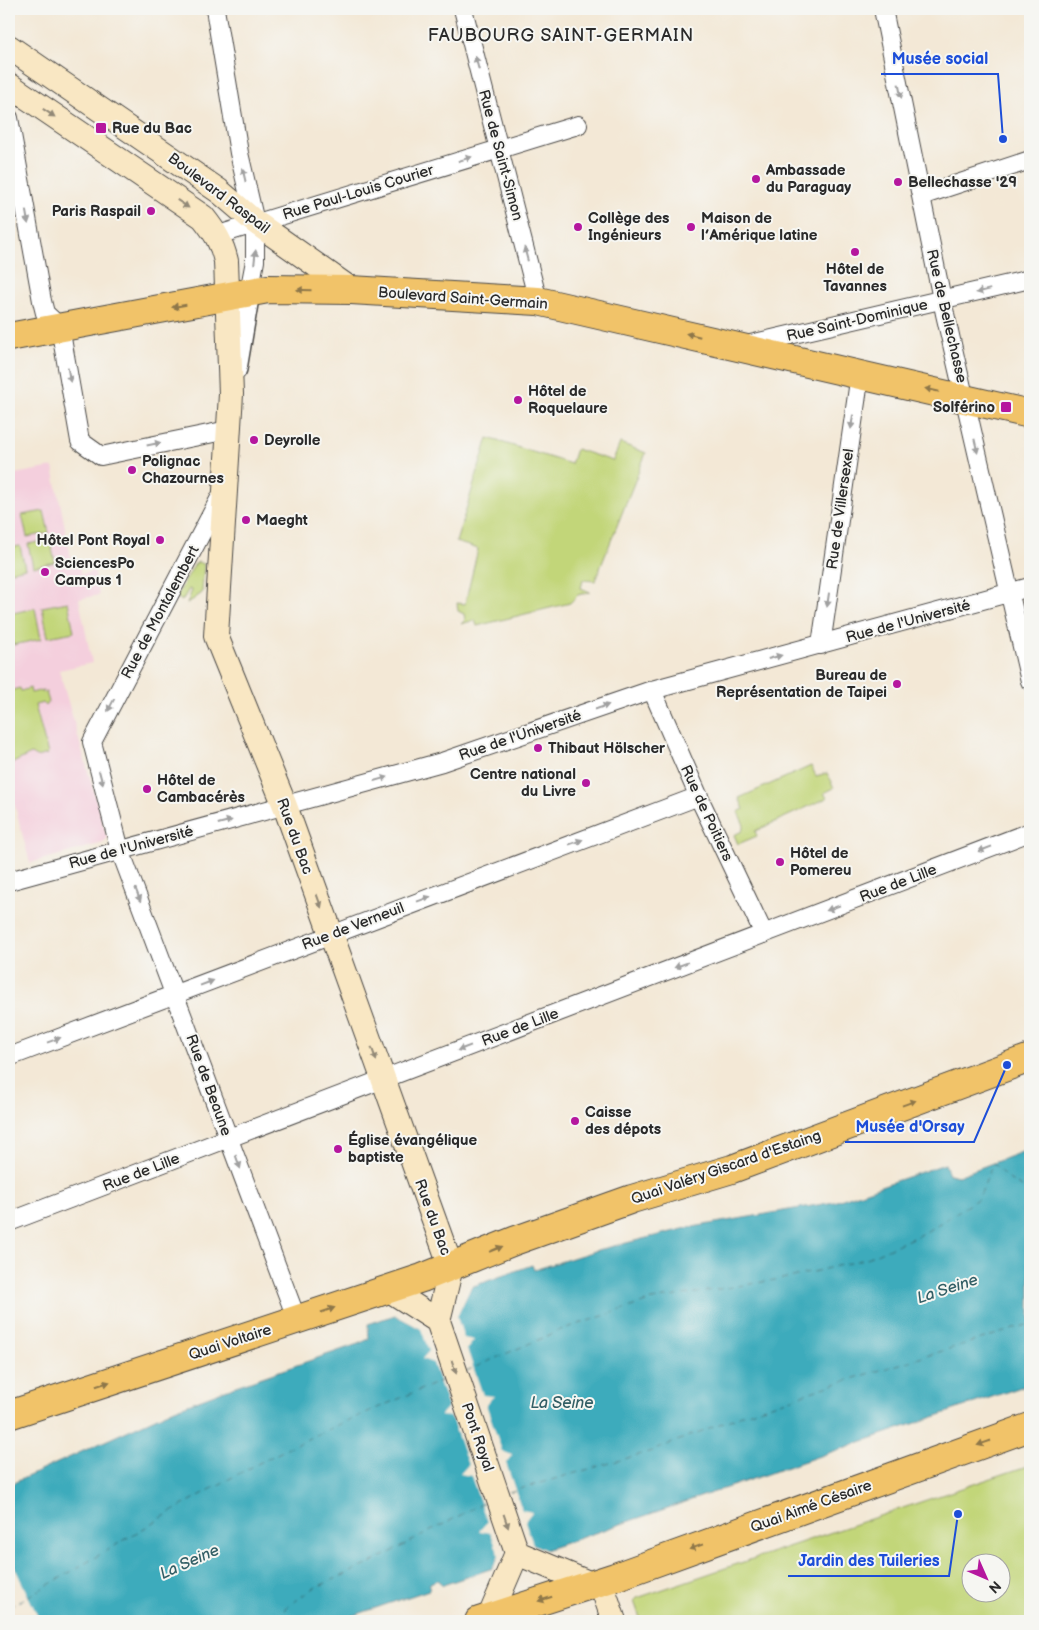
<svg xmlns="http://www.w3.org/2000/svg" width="1039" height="1630" viewBox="0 0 1039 1630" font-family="'Balsamiq Sans',sans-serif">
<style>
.built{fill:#f4cfdd}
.green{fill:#c2d679;stroke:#768052;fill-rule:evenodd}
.water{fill:#3dabbc;stroke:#346b74}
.pier{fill:#f3e8d6}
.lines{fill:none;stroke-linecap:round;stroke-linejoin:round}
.ferry{stroke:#325e65;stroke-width:1;stroke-dasharray:6 5;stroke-linecap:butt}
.minor-casing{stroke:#494745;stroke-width:20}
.tertiary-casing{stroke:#494745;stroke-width:24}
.secondary-casing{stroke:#494745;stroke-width:26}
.primary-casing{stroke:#494745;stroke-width:30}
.minor{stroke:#fff;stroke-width:18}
.tertiary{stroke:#fff;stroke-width:21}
.secondary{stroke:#f9e7c3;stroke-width:24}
.primary{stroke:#f1c369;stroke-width:28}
.oneway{fill:#a0a0a0}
.oneway2{fill:#928977}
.oneway3{fill:#8e774a}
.poi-dot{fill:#b5179e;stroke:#f6f6f2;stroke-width:2}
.labels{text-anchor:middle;stroke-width:4;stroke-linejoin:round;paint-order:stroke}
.poi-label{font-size:15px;font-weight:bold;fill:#2b2b2b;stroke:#f6f6f2;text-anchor:start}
.street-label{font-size:15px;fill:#2b2b2b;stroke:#f6f6f2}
.water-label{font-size:16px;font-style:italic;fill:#325e65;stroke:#f6f6f2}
.quarter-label{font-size:18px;letter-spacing:1px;fill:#2b2b2b;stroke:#f6f6f2}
.leader{fill:none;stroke:#1d4ed8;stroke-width:2}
.callout-dot{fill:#1d4ed8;stroke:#f6f6f2;stroke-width:2}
.callout-label{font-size:16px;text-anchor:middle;font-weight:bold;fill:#1d4ed8;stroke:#f6f6f2;stroke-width:4;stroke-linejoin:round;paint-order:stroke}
</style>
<rect width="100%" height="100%" fill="#f6f6f2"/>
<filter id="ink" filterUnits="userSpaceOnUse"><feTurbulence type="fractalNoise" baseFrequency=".02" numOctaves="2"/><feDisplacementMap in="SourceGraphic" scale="10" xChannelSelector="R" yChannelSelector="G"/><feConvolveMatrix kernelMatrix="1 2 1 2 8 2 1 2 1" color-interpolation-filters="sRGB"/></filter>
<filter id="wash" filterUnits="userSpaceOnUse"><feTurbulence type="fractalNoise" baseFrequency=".0096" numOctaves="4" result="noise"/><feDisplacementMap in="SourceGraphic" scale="20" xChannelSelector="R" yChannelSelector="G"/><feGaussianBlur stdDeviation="1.12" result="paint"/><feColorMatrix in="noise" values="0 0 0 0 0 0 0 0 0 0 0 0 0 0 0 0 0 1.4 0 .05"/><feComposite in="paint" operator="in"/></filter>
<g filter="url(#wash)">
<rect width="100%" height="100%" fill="#f3e8d6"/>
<path class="built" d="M 53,467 L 72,563 L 78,561 L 81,574 L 94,571 L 99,595 L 79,599 L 92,663 L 59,670 L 107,838 L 103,843 L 30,863 L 9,784 L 9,475 Z"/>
<path class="green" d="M 488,438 L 571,464 L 576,449 L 613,461 L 620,443 L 646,453 L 595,581 L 583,580 L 581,588 L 590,592 L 578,595 L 570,603 L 477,626 L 475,620 L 461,624 L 465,620 L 464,614 L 458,611 L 457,603 L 465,604 L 478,549 L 456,542 Z
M 44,511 L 49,533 L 27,537 L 22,515 Z
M 50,540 L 55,562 L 33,567 L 28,544 Z
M 20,546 L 25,568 L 9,572 L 9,548 Z
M 198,562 L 204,564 L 202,593 L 187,604 L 192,590 L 189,589 L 182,601 L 176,597 L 194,565 Z
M 68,602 L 74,632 L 48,637 L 42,607 Z
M 35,608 L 41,639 L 13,645 L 9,614 Z
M 20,688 L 21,691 L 30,688 L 31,693 L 43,690 L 43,693 L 46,692 L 49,702 L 46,706 L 43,703 L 35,705 L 48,754 L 36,757 L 31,754 L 9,765 L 9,691 Z
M 811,766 L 816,776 L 827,773 L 834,788 L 824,793 L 827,798 L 755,831 L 757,836 L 738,844 L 734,835 L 742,831 L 744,825 L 738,812 L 744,809 L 739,798 Z
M 1030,1465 L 1030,1621 L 641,1621 L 634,1601 L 637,1598 ZM 972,1562 L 1002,1562 L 1002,1592 L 972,1592 Z"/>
<path class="water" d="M 1030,1149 L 1030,1384 L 545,1550 L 533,1544 L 499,1556 L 493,1568 L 443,1585 L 437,1580 L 430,1583 L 429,1590 L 337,1621 L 9,1621 L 9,1485 L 175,1409 L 233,1387 L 358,1344 L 369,1339 L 368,1324 L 395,1315 L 422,1329 L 456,1317 L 471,1287 L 532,1265 L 534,1270 L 598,1250 L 687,1228 L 834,1202 L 945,1164 L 949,1174 L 958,1176 Z"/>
<path class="pier" d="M 471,1287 L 457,1317 L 464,1338 L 474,1340 L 467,1349 L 483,1395 L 494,1396 L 486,1404 L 502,1451 L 512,1455 L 506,1463 L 522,1510 L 532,1512 L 525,1521 L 533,1544 L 548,1551 L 544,1552 L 533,1547 L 500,1558 L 495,1570 L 491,1572 L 499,1556 L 491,1533 L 479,1531 L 487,1522 L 471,1476 L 460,1474 L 468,1465 L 451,1417 L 440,1416 L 448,1407 L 433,1363 L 422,1359 L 429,1351 L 421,1329 L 395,1315 L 398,1314 L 422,1327 L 455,1315 L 467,1289 Z
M 9,1555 L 40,1621 L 9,1621 Z"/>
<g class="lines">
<path class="ferry" d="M 466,1371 L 563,1329 L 652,1300 L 793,1277 L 865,1259 L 926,1232 L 979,1198 L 993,1163 L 1007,1178 L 1030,1192
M 509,1492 L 652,1451 L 747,1413 L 835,1384 L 1030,1324
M 9,1607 C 97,1559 180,1503 269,1458 C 327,1428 387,1404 446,1379
M 232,1621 C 250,1615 263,1612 279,1621
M 283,1621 L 286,1608 L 312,1589 L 367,1565 L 487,1501"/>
</g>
</g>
<g filter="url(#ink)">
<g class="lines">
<g class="minor-casing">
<path id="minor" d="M 215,9 L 239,153 L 255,222 L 255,261 L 249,292
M 463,9 L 538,301
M 883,9 L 945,314 L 1030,681
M 9,118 L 42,301 L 45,313 L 60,327 L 80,441 L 101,456 L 228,430
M 921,196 L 1030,160
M 218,235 L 578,125
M 746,345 L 1030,279
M 222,494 L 92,742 L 120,850 L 297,1320
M 821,645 L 860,374
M 652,690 L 702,804 L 764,934
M 9,881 L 442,762 L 652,690 L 1030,587
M 9,1057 L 699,796
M 9,1222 L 1030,832"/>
</g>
<g class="tertiary-casing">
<path id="tertiary" d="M 236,369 L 249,292"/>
</g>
<g class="secondary-casing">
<path id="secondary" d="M 9,47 L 219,191 L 255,222 L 353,291
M 9,85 L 203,217 C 215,232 222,243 226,261 L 231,394 L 216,636 L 285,806 L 451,1267 L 438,1321 L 517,1553 L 490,1616
M 388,1289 L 438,1321
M 517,1553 L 603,1589 L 614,1621"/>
</g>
<g class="primary-casing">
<path id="primary" d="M 9,337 L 268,289 L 351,290 L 538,301 L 1030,414
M 9,1415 L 422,1278 L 514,1241 L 632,1199 L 732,1169 L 1030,1058
M 479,1621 L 615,1577 L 1030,1427"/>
</g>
<use href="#minor" class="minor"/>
<use href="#tertiary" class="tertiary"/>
<use href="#secondary" class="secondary"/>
<use href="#primary" class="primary"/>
</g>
<defs><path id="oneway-solid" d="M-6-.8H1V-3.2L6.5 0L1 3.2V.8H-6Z" transform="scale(1.25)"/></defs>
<g class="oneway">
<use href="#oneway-solid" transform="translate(477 63) rotate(-105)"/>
<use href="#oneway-solid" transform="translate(900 91) rotate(79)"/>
<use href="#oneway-solid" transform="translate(465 159) rotate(-17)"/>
<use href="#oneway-solid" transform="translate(244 175) rotate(-103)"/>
<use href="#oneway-solid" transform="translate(27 217) rotate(80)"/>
<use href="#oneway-solid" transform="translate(526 254) rotate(-105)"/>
<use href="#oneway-solid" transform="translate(255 257) rotate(-84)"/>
<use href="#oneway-solid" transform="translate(983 291) rotate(166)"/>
<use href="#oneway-solid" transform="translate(69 375) rotate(80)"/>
<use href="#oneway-solid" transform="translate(852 422) rotate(98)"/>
<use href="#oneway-solid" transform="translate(154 444) rotate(-11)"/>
<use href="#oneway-solid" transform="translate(976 446) rotate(77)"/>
<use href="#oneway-solid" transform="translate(828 600) rotate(98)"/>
<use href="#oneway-solid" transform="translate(775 657) rotate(-15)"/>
<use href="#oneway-solid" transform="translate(111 705) rotate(118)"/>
<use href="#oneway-solid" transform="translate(602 707) rotate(-19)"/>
<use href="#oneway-solid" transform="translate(101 778) rotate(75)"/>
<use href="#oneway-solid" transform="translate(381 779) rotate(-16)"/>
<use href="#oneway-solid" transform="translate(225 822) rotate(-15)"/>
<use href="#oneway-solid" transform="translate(576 842) rotate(-20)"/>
<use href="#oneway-solid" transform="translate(985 849) rotate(159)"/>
<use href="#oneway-solid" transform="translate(138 895) rotate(69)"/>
<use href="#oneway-solid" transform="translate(424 899) rotate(-20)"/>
<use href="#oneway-solid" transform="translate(833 908) rotate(159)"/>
<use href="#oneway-solid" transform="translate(681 965) rotate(159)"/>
<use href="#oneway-solid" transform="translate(207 983) rotate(-21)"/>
<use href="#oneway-solid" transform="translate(54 1040) rotate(-20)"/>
<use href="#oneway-solid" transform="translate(464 1048) rotate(159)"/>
<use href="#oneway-solid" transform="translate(238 1162) rotate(70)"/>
</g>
<g class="oneway2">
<use href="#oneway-solid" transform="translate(49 113) rotate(34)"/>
<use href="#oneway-solid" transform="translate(183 204) rotate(34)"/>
<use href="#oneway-solid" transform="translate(319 901) rotate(70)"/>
<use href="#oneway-solid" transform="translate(374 1054) rotate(70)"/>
<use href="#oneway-solid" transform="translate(454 1367) rotate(71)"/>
<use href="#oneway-solid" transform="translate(506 1521) rotate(71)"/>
</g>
<g class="oneway3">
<use href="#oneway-solid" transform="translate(304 290) rotate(-179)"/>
<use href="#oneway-solid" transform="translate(179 306) rotate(170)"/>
<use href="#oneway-solid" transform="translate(693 335) rotate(-167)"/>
<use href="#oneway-solid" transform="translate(932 390) rotate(-167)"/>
<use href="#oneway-solid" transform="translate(909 1103) rotate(-20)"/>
<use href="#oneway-solid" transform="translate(496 1249) rotate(-22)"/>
<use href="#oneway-solid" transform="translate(328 1310) rotate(-19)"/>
<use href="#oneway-solid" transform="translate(103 1384) rotate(-18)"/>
<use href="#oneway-solid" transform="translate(984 1443) rotate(161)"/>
<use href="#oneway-solid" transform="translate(696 1547) rotate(160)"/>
<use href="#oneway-solid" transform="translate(545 1599) rotate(163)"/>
</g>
</g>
<g class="poi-dot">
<rect x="95" y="122" width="12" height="12" rx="2.5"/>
<circle cx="756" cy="179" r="5"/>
<circle cx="898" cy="182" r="5"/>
<circle cx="151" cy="211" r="5"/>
<circle cx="578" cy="227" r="5"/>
<circle cx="691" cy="227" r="5"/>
<circle cx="855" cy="252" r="5"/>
<circle cx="518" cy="400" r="5"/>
<rect x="1000" y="401" width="12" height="12" rx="2.5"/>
<circle cx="254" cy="440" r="5"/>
<circle cx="132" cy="470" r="5"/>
<circle cx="246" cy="520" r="5"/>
<circle cx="160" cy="540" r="5"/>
<circle cx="45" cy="572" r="5"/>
<circle cx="897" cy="684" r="5"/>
<circle cx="538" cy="748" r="5"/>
<circle cx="586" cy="783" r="5"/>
<circle cx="147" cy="789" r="5"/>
<circle cx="780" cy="862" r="5"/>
<circle cx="575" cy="1121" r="5"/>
<circle cx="338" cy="1149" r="5"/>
</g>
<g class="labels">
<g class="poi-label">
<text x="112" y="133">Rue du Bac</text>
<text x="766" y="175">Ambassade<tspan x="766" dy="17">du Paraguay</tspan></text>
<text x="908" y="187">Bellechasse '29</text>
<text x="141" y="216" text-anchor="end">Paris Raspail</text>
<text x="588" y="223">Collège des<tspan x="588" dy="17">Ingénieurs</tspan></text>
<text x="701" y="223">Maison de<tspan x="701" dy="17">l’Amérique latine</tspan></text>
<text x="855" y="274" text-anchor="middle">Hôtel de<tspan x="855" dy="17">Tavannes</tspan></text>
<text x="528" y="396">Hôtel de<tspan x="528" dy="17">Roquelaure</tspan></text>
<text x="995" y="412" text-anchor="end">Solférino</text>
<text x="264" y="445">Deyrolle</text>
<text x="142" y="466">Polignac<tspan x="142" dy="17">Chazournes</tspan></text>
<text x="256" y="525">Maeght</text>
<text x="150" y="545" text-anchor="end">Hôtel Pont Royal</text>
<text x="55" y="568">SciencesPo<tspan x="55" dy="17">Campus 1</tspan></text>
<text x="887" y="680" text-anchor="end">Bureau de<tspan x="887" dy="17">Représentation de Taipei</tspan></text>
<text x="548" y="753">Thibaut Hölscher</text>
<text x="576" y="779" text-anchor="end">Centre national<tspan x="576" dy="17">du Livre</tspan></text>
<text x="157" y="785">Hôtel de<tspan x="157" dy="17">Cambacérès</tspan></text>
<text x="790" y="858">Hôtel de<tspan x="790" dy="17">Pomereu</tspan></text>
<text x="585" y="1117">Caisse<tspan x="585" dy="17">des dépots</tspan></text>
<text x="348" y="1145">Église évangélique<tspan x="348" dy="17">baptiste</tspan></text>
</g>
<g class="street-label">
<text transform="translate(501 155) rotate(75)" y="5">Rue de Saint-Simon</text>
<text transform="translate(358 192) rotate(-17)" y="5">Rue Paul-Louis Courier</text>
<text transform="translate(219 193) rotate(37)" y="5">Boulevard Raspail</text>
<text transform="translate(463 298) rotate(4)" y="5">Boulevard Saint-Germain</text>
<text transform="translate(947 316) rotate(77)" y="5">Rue de Bellechasse</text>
<text transform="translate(857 320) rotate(-13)" y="5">Rue Saint-Dominique</text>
<text transform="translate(840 509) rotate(-82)" y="5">Rue de Villersexel</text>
<text transform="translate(160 612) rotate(-62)" y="5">Rue de Montalembert</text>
<text transform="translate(908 621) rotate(-15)" y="5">Rue de l'Université</text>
<text transform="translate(520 735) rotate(-19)" y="5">Rue de l'Université</text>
<text transform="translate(707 813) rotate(65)" y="5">Rue de Poitiers</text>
<text transform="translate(295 836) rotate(70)" y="5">Rue du Bac</text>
<text transform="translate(131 847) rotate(-15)" y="5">Rue de l'Université</text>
<text transform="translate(898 883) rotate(-21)" y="5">Rue de Lille</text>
<text transform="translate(353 926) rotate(-21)" y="5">Rue de Verneuil</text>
<text transform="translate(520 1027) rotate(-21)" y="5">Rue de Lille</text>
<text transform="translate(209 1085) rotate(70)" y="5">Rue de Beaune</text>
<text transform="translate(726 1167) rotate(-19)" y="5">Quai Valéry Giscard d'Estaing</text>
<text transform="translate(141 1172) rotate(-21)" y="5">Rue de Lille</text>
<text transform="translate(433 1217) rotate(70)" y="5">Rue du Bac</text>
<text transform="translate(230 1342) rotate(-18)" y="5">Quai Voltaire</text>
<text transform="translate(478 1437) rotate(71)" y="5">Pont Royal</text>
<text transform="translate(811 1506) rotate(-20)" y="5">Quai Aimé Césaire</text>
</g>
<g class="water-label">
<text transform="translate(947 1288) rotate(-18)" y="6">La Seine</text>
<text x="562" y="1408">La Seine</text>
<text transform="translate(189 1561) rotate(-24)" y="6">La Seine</text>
</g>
<g class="quarter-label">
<text x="561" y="41">FAUBOURG SAINT-GERMAIN</text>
</g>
</g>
<path class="leader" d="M1003 139L998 74H881M1007 1065L974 1142H845M958 1514L949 1576H788"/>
<g class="callout-dot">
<circle cx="1003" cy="139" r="5"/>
<circle cx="1007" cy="1065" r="5"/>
<circle cx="958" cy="1514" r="5"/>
</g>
<g class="callout-label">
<text x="940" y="64">Musée social</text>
<text x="910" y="1132">Musée d'Orsay</text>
<text x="869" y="1566">Jardin des Tuileries</text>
</g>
<rect width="1039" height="1630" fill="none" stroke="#f6f6f2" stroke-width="30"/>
<g transform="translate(986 1578) rotate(135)"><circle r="24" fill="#f6f6f2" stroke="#a5a5a2"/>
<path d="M0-4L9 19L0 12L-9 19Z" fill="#b5179e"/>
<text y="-8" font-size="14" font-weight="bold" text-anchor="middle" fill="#2b2b2b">N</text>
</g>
</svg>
